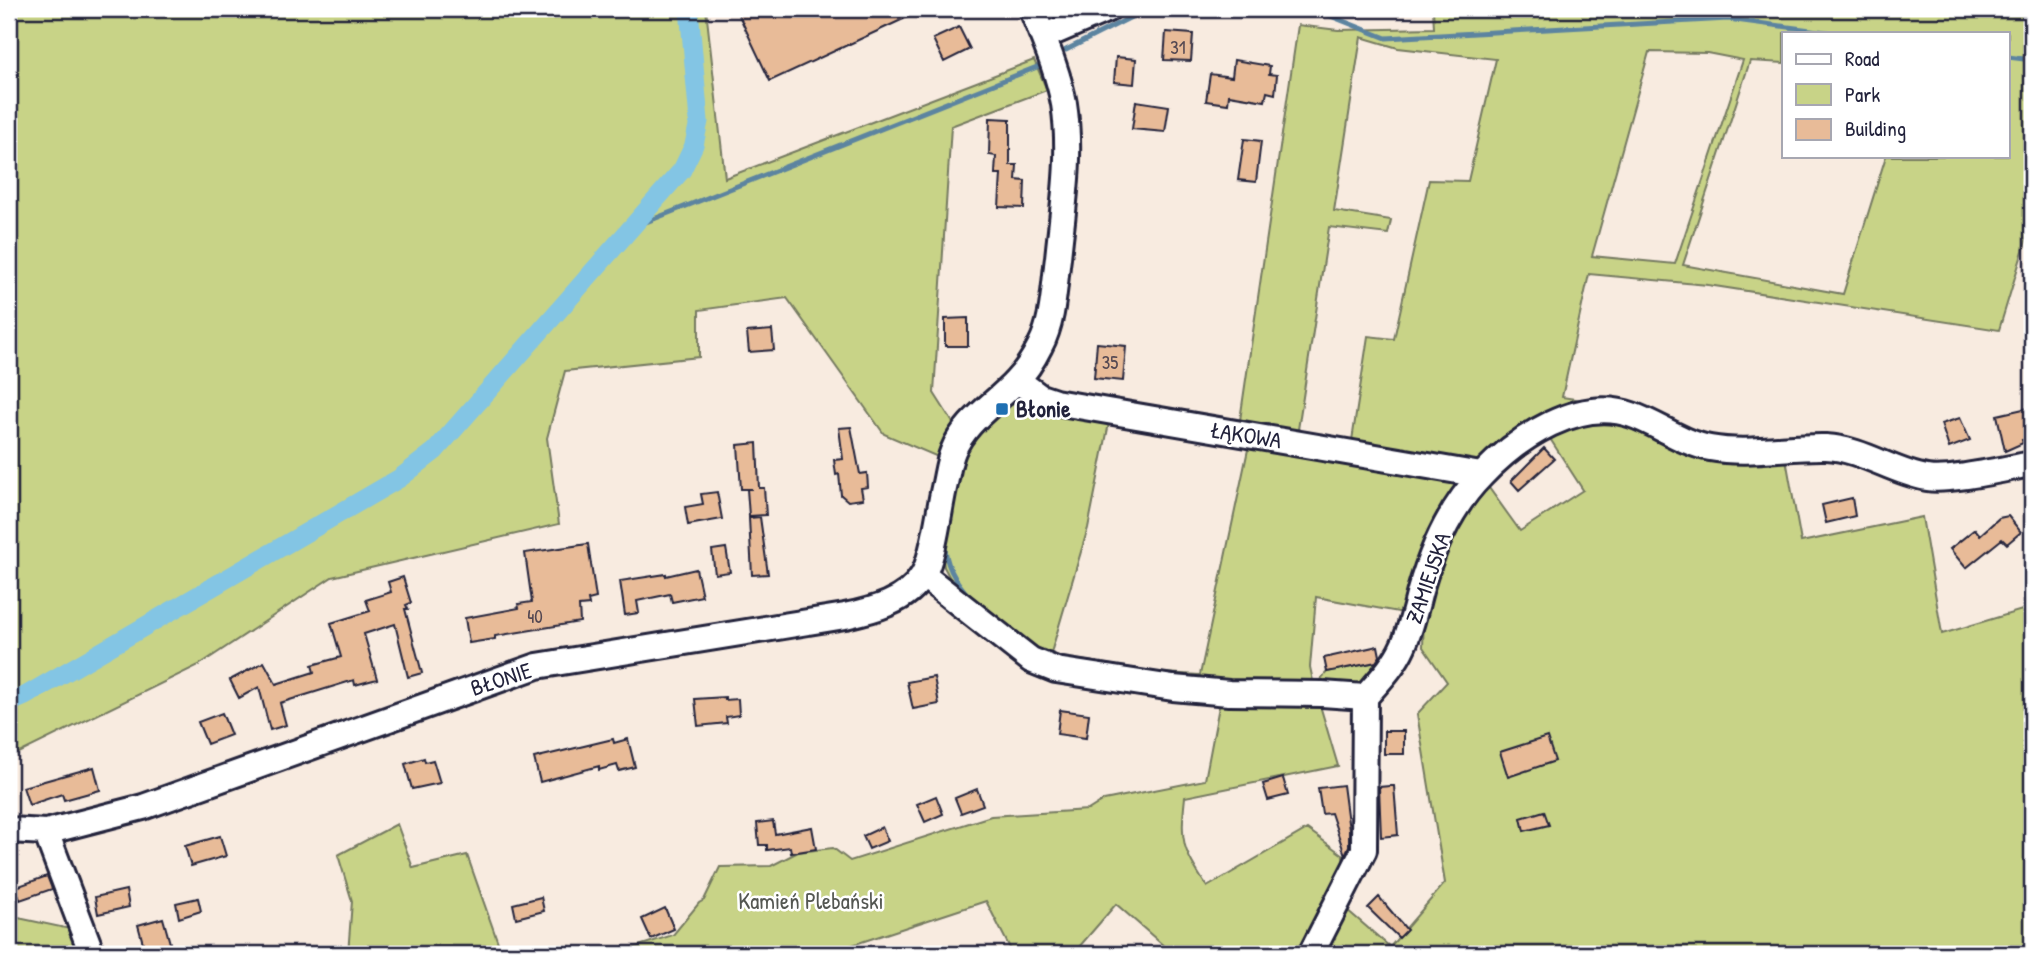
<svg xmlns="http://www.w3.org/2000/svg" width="2041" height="963" viewBox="0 0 2041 963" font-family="'Patrick Hand',sans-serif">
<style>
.green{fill:#c8d387;stroke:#757a61;stroke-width:2;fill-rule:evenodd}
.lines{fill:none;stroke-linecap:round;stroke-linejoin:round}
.stream{stroke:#5c84a0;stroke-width:5}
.canal{stroke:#83c5e4;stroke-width:19}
.building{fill:#e8bb98;stroke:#22223b;stroke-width:2}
.minor-casing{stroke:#22223b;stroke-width:30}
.minor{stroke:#fff;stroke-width:24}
.poi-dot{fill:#1f6fb2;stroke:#fff;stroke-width:2.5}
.labels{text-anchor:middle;stroke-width:5;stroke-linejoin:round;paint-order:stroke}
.number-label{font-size:19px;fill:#544852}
.poi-label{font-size:23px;font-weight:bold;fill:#22223b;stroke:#fff;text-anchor:start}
.street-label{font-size:23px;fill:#22223b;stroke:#fff}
.park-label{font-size:23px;fill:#545752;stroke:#fff}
</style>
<rect width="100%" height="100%" fill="#f8ebe0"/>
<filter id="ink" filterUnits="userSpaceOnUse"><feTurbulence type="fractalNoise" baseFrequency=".0143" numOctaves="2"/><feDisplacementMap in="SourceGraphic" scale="14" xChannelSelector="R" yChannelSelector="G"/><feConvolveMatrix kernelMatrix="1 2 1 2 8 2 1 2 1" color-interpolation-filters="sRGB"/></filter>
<g filter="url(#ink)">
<path class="green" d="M 9,9 L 706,9 L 725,178 L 1034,60 L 1047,90 L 951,126 L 934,393 L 955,426 L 938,457 L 884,434 L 787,298 L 699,310 L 699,357 L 565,371 L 547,438 L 559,524 L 332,577 L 199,665 L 9,758 Z
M 1433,9 L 2032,9 L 2032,221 L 1999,330 L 1708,285 L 1589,274 L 1562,397 L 1607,404 L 1728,445 L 1783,442 L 1801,542 L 1922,517 L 1942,634 L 2032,607 L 2032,954 L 1173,954 L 1116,904 L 1073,954 L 1013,954 L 986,901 L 825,954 L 614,954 L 673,935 L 699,903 L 704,900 L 720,867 L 771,866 L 798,852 L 833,848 L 850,861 L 991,816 L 1088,810 L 1104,800 L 1205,780 L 1220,701 L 1319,702 L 1338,766 L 1185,797 C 1180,843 1182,848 1207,887 L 1307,829 L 1343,855 L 1346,909 L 1390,947 L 1445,883 L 1417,714 L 1447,682 L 1423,647 L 1424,617 L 1439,547 L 1484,481 L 1520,531 L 1583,490 L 1547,434 L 1479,468 L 1351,447 L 1368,336 L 1394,339 L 1429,180 L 1468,181 L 1496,59 L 1398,48 L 1361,37 L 1334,211 L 1391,220 L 1388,234 L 1329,227 L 1297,436 L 1239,427 L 1298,25 L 1338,30 L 1434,28 ZM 1784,33 L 2008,33 L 2008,156 L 1886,156 L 1843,294 L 1683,265 L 1750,61 L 1784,63 ZM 1649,52 L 1707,53 L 1743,60 L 1675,264 L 1592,256 Z
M 1016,404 L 1110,418 L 1088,528 L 1051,653 L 1061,657 L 1163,673 L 1200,675 L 1250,440 L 1472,479 L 1409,614 L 1316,597 L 1310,667 L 1313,681 L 1319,681 L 1327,672 L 1381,661 L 1368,682 L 1350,689 L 1249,690 L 1055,663 L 953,584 L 944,567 L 941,550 L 963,446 L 1000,406 Z
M 397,824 L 413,868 L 467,855 L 502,954 L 348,954 L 352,901 L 338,855 Z
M 9,916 L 75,930 L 84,954 L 9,954 Z"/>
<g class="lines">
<path class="stream" d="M 1313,9 L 1386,38 L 1728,19 L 1833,33
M 1066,50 L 1147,9
M 2008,57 L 2032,60
M 631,228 L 1042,65
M 945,541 C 944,563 956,583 971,598"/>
<path class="canal" d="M 9,703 L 25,696 L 400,478 L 435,451 L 682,170 L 694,145 L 699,121 L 689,9"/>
</g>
<path class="building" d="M 736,9 L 925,9 L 770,81 Z
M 959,27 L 970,49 L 944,62 L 933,39 Z
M 1166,32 L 1193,34 L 1191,61 L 1164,60 Z
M 1116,57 L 1136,59 L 1134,84 L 1114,82 Z
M 1234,60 L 1270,66 L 1269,74 L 1277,75 L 1275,94 L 1267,92 L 1265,101 L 1229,95 L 1228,104 L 1206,101 L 1210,74 L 1232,77 Z
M 1136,101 L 1169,106 L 1165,132 L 1132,129 Z
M 990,118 L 1010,119 L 1010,165 L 1017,165 L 1016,180 L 1025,181 L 1024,208 L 999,207 L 1001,174 L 995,174 L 996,156 L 989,155 Z
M 1244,139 L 1261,141 L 1256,182 L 1238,180 Z
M 968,318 L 968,346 L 945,346 L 945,319 Z
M 772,330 L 774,350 L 749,352 L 747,332 Z
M 1097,343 L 1126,346 L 1123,381 L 1094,378 Z
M 2032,407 L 2032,438 L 2022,440 L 2023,443 L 2005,451 L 1997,415 Z
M 1960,418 L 1970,440 L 1949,448 L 1941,424 Z
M 851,427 L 860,474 L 867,473 L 868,487 L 861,488 L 863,499 L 848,501 L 841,495 L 839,474 L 836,475 L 834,460 L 843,459 L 839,428 Z
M 757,443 L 759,488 L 764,488 L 766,515 L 749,516 L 747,489 L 752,489 L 741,489 L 738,445 Z
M 1544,448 L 1554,459 L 1519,490 L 1511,481 Z
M 717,492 L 722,519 L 688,525 L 685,507 L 703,504 L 701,494 Z
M 1852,498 L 1855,516 L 1826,523 L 1822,505 Z
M 2008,516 L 2021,532 L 2007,544 L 2002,539 L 1966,568 L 1950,549 L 1975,529 L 1980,535 L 1999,518 Z
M 760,517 L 768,574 L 752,575 L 749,518 Z
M 588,544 L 596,598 L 588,600 L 589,605 L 579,606 L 580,622 L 495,636 L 495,639 L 469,643 L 465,618 L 519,608 L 518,604 L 532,602 L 525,553 Z
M 726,548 L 730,572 L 715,574 L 712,550 Z
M 696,569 L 702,596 L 672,602 L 670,594 L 637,601 L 639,613 L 625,615 L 620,581 L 666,574 L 666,576 Z
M 403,577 L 411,603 L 406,605 L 408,609 L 405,609 L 422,673 L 408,677 L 395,624 L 364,634 L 377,679 L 355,685 L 354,680 L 280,703 L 286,725 L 270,730 L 259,687 L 239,698 L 230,680 L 264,662 L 276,684 L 314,672 L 312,665 L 341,657 L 331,623 L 370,611 L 366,600 L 391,592 L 388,582 Z
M 1378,646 L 1380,656 L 1376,662 L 1327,672 L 1324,658 Z
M 934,677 L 939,704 L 913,709 L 907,682 Z
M 725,697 L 725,700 L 738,699 L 739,715 L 726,717 L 727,723 L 698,726 L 695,699 Z
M 1060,710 L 1089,714 L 1086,738 L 1057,734 Z
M 222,713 L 231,735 L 207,744 L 198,722 Z
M 1384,731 L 1404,731 L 1404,754 L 1384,754 Z
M 1547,737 L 1555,761 L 1508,777 L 1500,752 Z
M 613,739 L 614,743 L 628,739 L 635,767 L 619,771 L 617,765 L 599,770 L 599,766 L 540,782 L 534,758 Z
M 424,758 L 425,762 L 433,760 L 440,783 L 412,789 L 405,764 Z
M 94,767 L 100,790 L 64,800 L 62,794 L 29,805 L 23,787 Z
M 1283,778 L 1288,795 L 1268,800 L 1263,784 Z
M 1343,785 L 1349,830 L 1349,846 L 1345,855 L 1331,813 L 1322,814 L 1318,788 Z
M 1390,786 L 1394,786 L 1398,835 L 1381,837 L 1379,787 Z
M 977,789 L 983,805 L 961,813 L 955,798 Z
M 936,796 L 943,814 L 925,822 L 917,804 Z
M 1544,811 L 1549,825 L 1524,831 L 1521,818 Z
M 773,821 L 775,834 L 812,827 L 816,849 L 791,853 L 790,847 L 767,850 L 767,845 L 759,845 L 757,823 Z
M 882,827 L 888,841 L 869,849 L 863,836 Z
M 220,836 L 226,856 L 191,866 L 185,846 Z
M 47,876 L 52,889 L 20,900 L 16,887 Z
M 126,890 L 129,907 L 98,914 L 95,897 Z
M 541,897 L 544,911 L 516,918 L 513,904 Z
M 1379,897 L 1407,930 L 1399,938 L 1368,908 Z
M 198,898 L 201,911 L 179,918 L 176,903 Z
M 665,908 L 674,929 L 651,939 L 642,919 Z
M 163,918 L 173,954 L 146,954 L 138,925 Z"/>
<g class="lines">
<g class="minor-casing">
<path id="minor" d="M 1043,37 L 1108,9
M 1017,380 L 1040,397 L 1055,402 L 1481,475
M 923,575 L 1031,660 L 1056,670 L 1173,688 L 1229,693 L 1322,694 L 1365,697
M 9,830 L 46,832 L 143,807 L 537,666 L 845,616 C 873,610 907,602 923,575 C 934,556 939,510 944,488 C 947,476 948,463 953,451 C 965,421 995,404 1016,381 C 1026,371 1034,358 1040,346 C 1054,320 1054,286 1058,258 C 1063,207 1072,155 1064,104 C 1058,71 1044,40 1032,9
M 46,832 L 92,954
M 1311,954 L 1364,850 L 1365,697 C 1379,681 1394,666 1403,646 C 1411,629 1415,610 1420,591 C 1432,549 1451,506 1482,475 C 1517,438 1579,396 1632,415 C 1658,424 1682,443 1710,448 C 1748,455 1788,446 1826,447 C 1863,449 1892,472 1927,478 C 1950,482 2007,468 2032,464"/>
</g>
<use href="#minor" class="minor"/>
</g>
</g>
<rect class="poi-dot" x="995" y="402" width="14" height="14" rx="3.5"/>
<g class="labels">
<g class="number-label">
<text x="1178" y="54">31</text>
<text x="1110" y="369">35</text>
<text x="535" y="623">40</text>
</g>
<g class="poi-label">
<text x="1016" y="417">Błonie</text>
</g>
<g class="street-label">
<text transform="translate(1246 435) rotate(9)" y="8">ŁĄKOWA</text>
<text transform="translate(1428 578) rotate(-71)" y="8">ZAMIEJSKA</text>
<text transform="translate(501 679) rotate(-18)" y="8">BŁONIE</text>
</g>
<g class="park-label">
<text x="811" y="909">Kamień Plebański</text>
</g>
</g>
<rect width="2041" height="963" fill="none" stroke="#fff" stroke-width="35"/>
<rect x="18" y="18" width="2006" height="928" fill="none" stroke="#22223b" stroke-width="2.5" filter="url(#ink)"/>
<rect x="1782" y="32" width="228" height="126" fill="#ffffff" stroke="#a7a7b1" stroke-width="2"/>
<rect x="1796" y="54" width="35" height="10" fill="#ffffff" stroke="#a7a7b1" stroke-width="2"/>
<text x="1845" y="66" font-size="21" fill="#22223b">Road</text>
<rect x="1796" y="84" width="35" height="21" fill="#c8d387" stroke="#a7a7b1" stroke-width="2"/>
<text x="1845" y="102" font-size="21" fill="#22223b">Park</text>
<rect x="1796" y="119" width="35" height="21" fill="#e8bb98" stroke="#a7a7b1" stroke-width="2"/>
<text x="1845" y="136" font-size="21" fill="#22223b">Building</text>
</svg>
